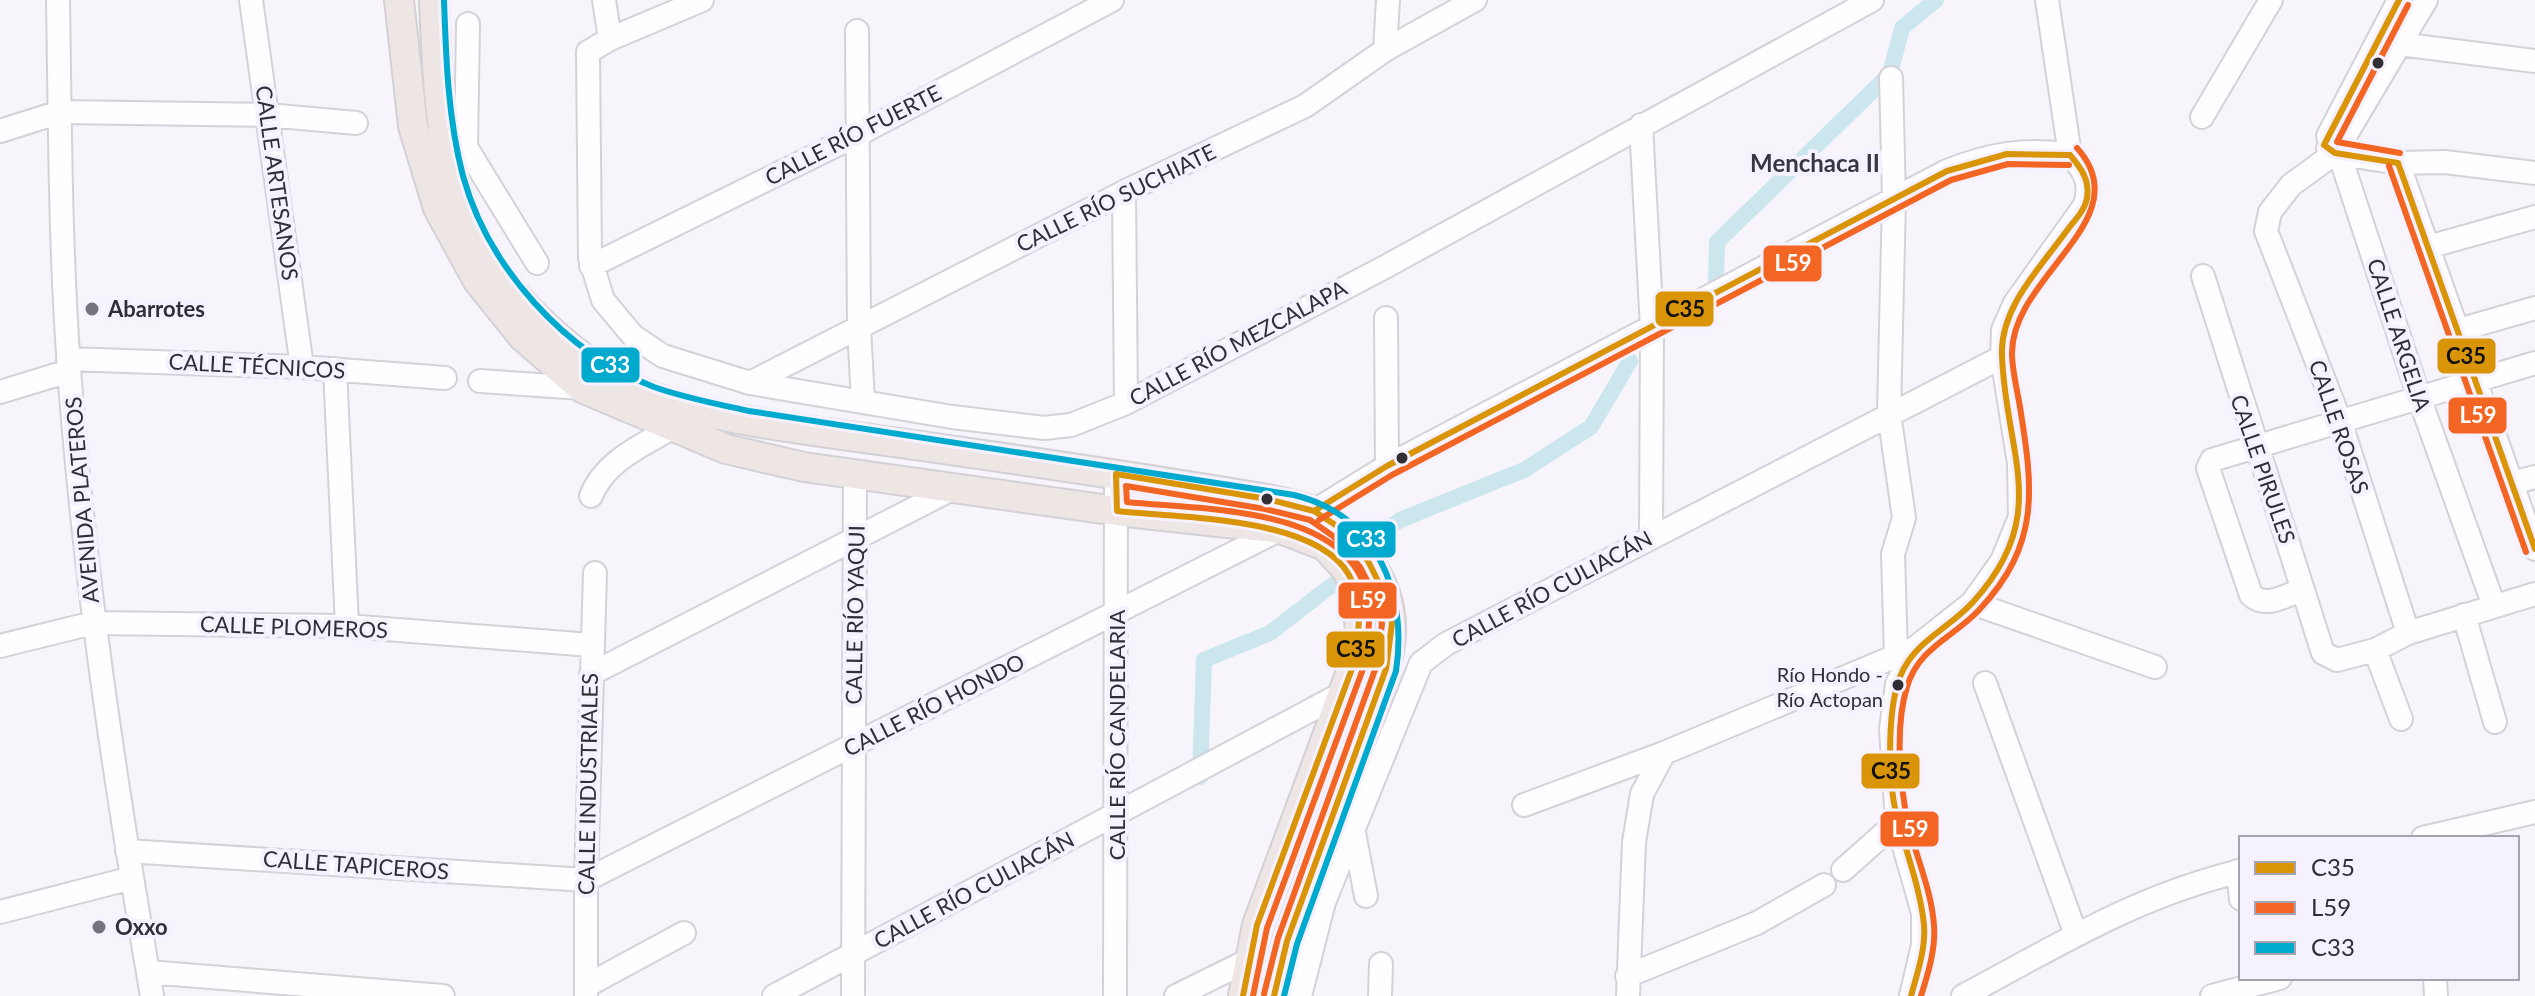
<svg xmlns="http://www.w3.org/2000/svg" width="2535" height="996" viewBox="0 0 2535 996" font-family="Lato,sans-serif">
<style>
.lines{fill:none;stroke-linecap:round;stroke-linejoin:round}
.canal{stroke:#cce6ee;stroke-width:16}
.minor-casing{stroke:#d4d2d8;stroke-width:26}
.major-casing{stroke:#d3d1d6;stroke-width:32}
.minor{stroke:#fefdff;stroke-width:22}
.major{stroke:#ede6e4;stroke-width:28}
.bus-1-casing{stroke:#f6f1ff;stroke-width:12}
.bus-2-casing{stroke:#f6f1ff;stroke-width:12}
.bus-3-casing{stroke:#f6f1ff;stroke-width:12}
.bus-1{stroke:#d99408;stroke-width:6}
.bus-2{stroke:#f26522;stroke-width:6}
.bus-3{stroke:#00a9ce;stroke-width:6}
.bus-dot{fill:#312f34;stroke:#f6f1ff;stroke-width:3}
.poi-dot{fill:#76747a;stroke:#f6f1ff;stroke-width:3}
.labels{text-anchor:middle;stroke-width:8;stroke-linejoin:round;paint-order:stroke}
.bus-label{font-size:20px;fill:#312f34;stroke:#f6f1ff;text-anchor:end}
.street-label{font-size:22px;fill:#312f34;stroke:#f6f1ff}
.poi-label{font-size:22px;font-weight:bold;fill:#312f34;stroke:#f6f1ff;text-anchor:start}
.neighbourhood-label{font-size:24px;font-weight:bold;fill:#3a3641;stroke:#f6f1ff}
.line-badge{stroke:#f6f1ff;stroke-width:3}
.badge-label{font-size:22px;text-anchor:middle;font-weight:bold;fill:#fff}
.pale-badge-label{font-size:22px;text-anchor:middle;font-weight:bold;fill:#111}
</style>
<rect width="100%" height="100%" fill="#f7f4fc"/>
<g class="lines">
<path class="canal" d="M 1716,281 L 1717,242 L 1890,74 L 1902,28 L 1936,0
M 1380,534 L 1400,520 L 1524,470 L 1591,427 L 1630,361
M 1200,777 L 1204,660 L 1270,633 L 1332,585"/>
<g class="minor-casing">
<path id="minor" d="M 58,0 C 60,122 60,246 69,368 C 84,579 116,788 152,996
M 251,0 L 302,367
M 604,0 L 610,39
M 702,0 L 610,39 L 588,52 L 590,258 L 603,300 L 633,336 L 663,356 L 750,383 L 952,417 L 1044,428 L 1071,425 L 1126,403 L 1385,267 L 1872,0
M 2047,0 L 2070,155
M 857,31 L 859,328 L 863,401
M 2399,44 L 2535,61
M 1385,50 L 1388,0
M 1891,78 L 1894,199 L 1889,413 L 1904,518 L 1893,554 L 1896,657
M 2202,117 L 2271,0
M 1641,125 L 1652,328 L 1651,535
M 0,131 L 60,112 L 268,115 L 356,123
M 2328,136 L 2399,0
M 466,147 L 468,24
M 2328,148 L 2335,153 L 2398,163 L 2445,162 L 2535,173
M 2339,153 L 2419,397 L 2494,606
M 447,158 L 466,147 L 537,263
M 2398,163 L 2535,549
M 1124,192 L 1126,403
M 2428,247 L 2535,217
M 591,266 L 859,134 L 1112,0
M 2203,276 L 2323,653 L 2337,660 L 2375,650 L 2408,633 L 2535,594
M 1386,318 L 1387,466
M 2455,331 L 2535,308
M 68,359 L 302,367 L 445,378
M 335,369 L 347,626
M 480,381 L 582,388
M 750,383 L 1124,192 L 1305,106 L 1385,50 L 1475,0
M 0,392 L 69,371
M 2512,483 L 2535,477
M 591,496 C 605,461 641,446 672,428
M 1314,511 L 1387,466 L 1947,171 C 1987,155 2026,147 2070,155
M 2303,589 C 2287,595 2266,609 2251,595 L 2208,468 L 2212,460 L 2535,363
M 1972,603 L 2155,667
M 2464,615 L 2495,722
M 2408,633 L 2340,421 L 2266,231 L 2270,212 L 2291,185 L 2335,153 L 2426,0
M 0,646 L 93,623 L 347,626 L 591,645
M 2375,650 L 2401,719
M 591,674 L 954,488
M 1985,683 L 2075,932
M 1524,805 L 1664,753 L 1915,648 L 1972,603 L 2002,561 L 2020,517 L 2019,463 L 2002,357 L 2003,330 L 2015,303 L 2085,205 C 2092,183 2085,171 2070,155
M 1354,833 L 1366,896
M 2423,838 L 2535,812
M 127,851 L 586,880
M 1843,870 L 1897,822
M 2238,871 L 2241,899
M 586,880 L 1281,529
M 0,912 L 132,878
M 148,972 L 443,996
M 1627,976 L 1757,923 L 1824,885
M 2435,978 L 2436,996
M 586,986 L 684,933
M 586,996 L 586,880 L 595,573
M 774,996 L 1343,693
M 853,996 L 855,473
M 1115,996 L 1116,474
M 1176,996 L 1247,961
M 1300,996 L 1324,902 L 1421,663 L 1446,644 L 2002,357
M 1380,996 L 1381,964
M 1628,996 L 1634,842 L 1642,794 L 1664,753
M 1911,996 L 1923,945 L 1923,913 L 1897,822 L 1891,729 L 1897,684 L 1915,648
M 1963,996 C 2057,946 2136,896 2241,871
M 2212,996 L 2280,978"/>
</g>
<g class="major-casing">
<path id="major" d="M 399,0 L 413,126 L 438,208 L 478,281 L 523,337 L 582,388 L 726,449 L 804,467 L 1117,511 L 1281,529 L 1325,546 L 1347,570 L 1358,595 L 1360,639 L 1353,666 L 1257,925 L 1243,996
M 434,0 C 437,80 439,163 475,237 C 503,294 569,354 624,384 C 684,417 808,430 878,440 C 1008,458 1138,477 1267,499 C 1283,503 1301,505 1315,512 C 1355,531 1390,581 1391,626 C 1392,641 1388,655 1386,669 L 1287,941 L 1274,996"/>
</g>
<use href="#minor" class="minor"/>
<use href="#major" class="major"/>
<g class="bus-1-casing">
<path id="bus-1" d="M 2398,163 L 2535,549
M 2398,163 L 2335,153 L 2324,145 L 2399,0
M 1314,511 L 1387,466 L 1947,171 L 2007,154 L 2070,155
M 1243,996 L 1257,925 L 1353,666 C 1358,637 1365,603 1349,575 C 1316,516 1178,518 1117,511 L 1116,474 L 1267,499 L 1314,511 L 1340,528 L 1368,561 L 1385,595 L 1392,623 L 1386,669 L 1287,941 L 1274,996
M 1911,996 C 1917,974 1926,948 1924,925 C 1920,886 1905,850 1896,813 C 1888,779 1888,719 1897,686 C 1908,643 1946,632 1973,602 C 2053,514 2005,454 2002,355 C 2000,307 2041,267 2068,229 C 2075,220 2085,210 2087,198 C 2090,180 2081,168 2070,155"/>
</g>
<g class="bus-2-casing">
<path id="bus-2" d="M 2400,153 L 2337,142 L 2408,5
M 2389,166 L 2526,552
M 1319,520 L 1392,475 L 1951,180 L 2008,164 L 2069,165
M 1253,996 L 1267,928 L 1363,669 C 1367,645 1372,619 1367,595 C 1347,505 1200,510 1127,502 L 1126,486 L 1265,509 L 1310,520 L 1333,536 L 1360,567 L 1376,598 L 1382,624 L 1376,667 L 1278,938 L 1264,994
M 1921,996 C 1928,974 1936,948 1934,925 C 1931,884 1911,847 1905,808 C 1899,772 1896,722 1907,687 C 1918,648 1954,637 1979,610 C 2041,544 2033,488 2020,407 C 2017,389 2012,370 2012,353 C 2012,275 2141,219 2077,148"/>
</g>
<g class="bus-3-casing">
<path id="bus-3" d="M 444,0 C 446,59 448,119 463,176 C 488,267 565,353 654,387 C 685,398 717,404 749,411 L 1294,495 C 1377,515 1408,593 1396,671 L 1297,944 L 1284,996"/>
</g>
<use href="#bus-1" class="bus-1"/>
<use href="#bus-2" class="bus-2"/>
<use href="#bus-3" class="bus-3"/>
</g>
<g class="bus-dot">
<circle cx="2378" cy="63" r="7"/>
<circle cx="1402" cy="458" r="7"/>
<circle cx="1267" cy="499" r="7"/>
<circle cx="1898" cy="685" r="7"/>
</g>
<g class="poi-dot">
<circle cx="92" cy="309" r="8"/>
<circle cx="99" cy="927" r="8"/>
</g>
<g class="labels">
<g class="bus-label">
<text x="1883" y="682">Río Hondo -<tspan x="1883" dy="25">Río Actopan</tspan></text>
</g>
<g class="street-label">
<text transform="translate(853 135) rotate(-27)" y="8">CALLE RÍO FUERTE</text>
<text transform="translate(277 183) rotate(82)" y="8">CALLE ARTESANOS</text>
<text transform="translate(1116 198) rotate(-26)" y="8">CALLE RÍO SUCHIATE</text>
<text transform="translate(2399 335) rotate(72)" y="8">CALLE ARGELIA</text>
<text transform="translate(1238 343) rotate(-28)" y="8">CALLE RÍO MEZCALAPA</text>
<text transform="translate(257 366) rotate(3)" y="8">CALLE TÉCNICOS</text>
<text transform="translate(2339 427) rotate(71)" y="8">CALLE ROSAS</text>
<text transform="translate(2263 469) rotate(71)" y="8">CALLE PIRULES</text>
<text transform="translate(82 500) rotate(-95)" y="8">AVENIDA PLATEROS</text>
<text transform="translate(1552 589) rotate(-28)" y="8">CALLE RÍO CULIACÁN</text>
<text transform="translate(855 615) rotate(-89)" y="8">CALLE RÍO YAQUI</text>
<text transform="translate(294 627) rotate(2)" y="8">CALLE PLOMEROS</text>
<text transform="translate(934 705) rotate(-27)" y="8">CALLE RÍO HONDO</text>
<text transform="translate(1117 735) rotate(-90)" y="8">CALLE RÍO CANDELARIA</text>
<text transform="translate(588 784) rotate(-89)" y="8">CALLE INDUSTRIALES</text>
<text transform="translate(356 865) rotate(4)" y="8">CALLE TAPICEROS</text>
<text transform="translate(974 890) rotate(-28)" y="8">CALLE RÍO CULIACÁN</text>
</g>
<g class="poi-label">
<text x="108" y="317">Abarrotes</text>
<text x="115" y="935">Oxxo</text>
</g>
<g class="neighbourhood-label">
<text x="1815" y="172">Menchaca II</text>
</g>
</g>
<g class="line-badge">
<rect x="1762" y="244" width="61" height="39" rx="8" fill="#f26522"/>
<rect x="1654" y="290" width="61" height="38" rx="8" fill="#d99408"/>
<rect x="2436" y="337" width="61" height="38" rx="8" fill="#d99408"/>
<rect x="580" y="346" width="61" height="38" rx="8" fill="#00a9ce"/>
<rect x="2447" y="396" width="61" height="39" rx="8" fill="#f26522"/>
<rect x="1336" y="520" width="61" height="39" rx="8" fill="#00a9ce"/>
<rect x="1337" y="581" width="61" height="39" rx="8" fill="#f26522"/>
<rect x="1325" y="630" width="61" height="39" rx="8" fill="#d99408"/>
<rect x="1860" y="752" width="61" height="38" rx="8" fill="#d99408"/>
<rect x="1879" y="810" width="61" height="38" rx="8" fill="#f26522"/>
</g>
<g class="badge-label">
<text x="1793" y="271">L59</text>
<text x="610" y="373">C33</text>
<text x="2478" y="423">L59</text>
<text x="1366" y="547">C33</text>
<text x="1368" y="608">L59</text>
<text x="1910" y="837">L59</text>
</g>
<g class="pale-badge-label">
<text x="1685" y="317">C35</text>
<text x="2466" y="364">C35</text>
<text x="1356" y="657">C35</text>
<text x="1891" y="779">C35</text>
</g>
<rect x="2239" y="836" width="280" height="144" fill="#f6f1ff" stroke="#a7a3ae" stroke-width="2"/>
<rect x="2255" y="862" width="40" height="12" fill="#d99408" stroke="#a7a3ae" stroke-width="2"/>
<text x="2311" y="876" font-size="24" fill="#312f34">C35</text>
<rect x="2255" y="902" width="40" height="12" fill="#f26522" stroke="#a7a3ae" stroke-width="2"/>
<text x="2311" y="916" font-size="24" fill="#312f34">L59</text>
<rect x="2255" y="942" width="40" height="12" fill="#00a9ce" stroke="#a7a3ae" stroke-width="2"/>
<text x="2311" y="956" font-size="24" fill="#312f34">C33</text>
</svg>
